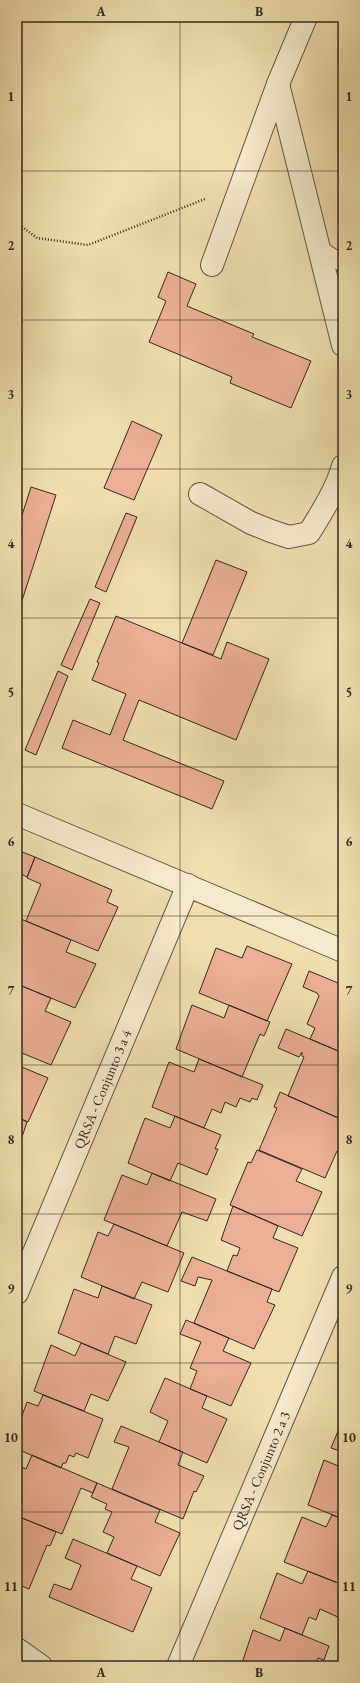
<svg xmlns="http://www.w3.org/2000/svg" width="360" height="1683" viewBox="0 0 360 1683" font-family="'EB Garamond',serif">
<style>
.building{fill:#eaaf94;stroke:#36281f}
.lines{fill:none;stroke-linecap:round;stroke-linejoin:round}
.service-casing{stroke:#645643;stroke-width:18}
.minor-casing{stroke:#645643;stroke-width:24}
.path{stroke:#36281f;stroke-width:2.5;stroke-dasharray:1 2;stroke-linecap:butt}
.service{stroke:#f5eacb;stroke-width:16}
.minor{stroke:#f5eacb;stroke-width:22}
.grid{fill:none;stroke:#36281f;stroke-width:1;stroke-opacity:0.55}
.labels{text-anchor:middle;stroke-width:3;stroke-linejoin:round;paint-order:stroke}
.street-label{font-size:14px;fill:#36281f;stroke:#f5eacb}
.neatline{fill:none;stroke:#36281f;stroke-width:1.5}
.grid-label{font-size:13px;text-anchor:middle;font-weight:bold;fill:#36281f}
</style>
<rect width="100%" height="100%" fill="#f0deaf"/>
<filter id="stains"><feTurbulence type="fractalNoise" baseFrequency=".005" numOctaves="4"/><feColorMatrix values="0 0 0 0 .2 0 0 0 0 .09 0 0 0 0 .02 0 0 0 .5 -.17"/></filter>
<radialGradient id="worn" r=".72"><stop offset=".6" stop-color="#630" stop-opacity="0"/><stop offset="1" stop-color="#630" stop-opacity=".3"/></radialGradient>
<path class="building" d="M 168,272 L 196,284 L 187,306 L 254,334 L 252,337 L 311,361 L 291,408 L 230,383 L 232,377 L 225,374 L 149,342 L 166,301 L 158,297 Z
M 132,421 L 162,435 L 134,500 L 104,488 Z
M 31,487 L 56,495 L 19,610 L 17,609 L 17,531 Z
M 126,513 L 137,517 L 106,592 L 95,587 Z
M 216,560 L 247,572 L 213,655 L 182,643 Z
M 90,599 L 100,603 L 72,670 L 61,665 Z
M 116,616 L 221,659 L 227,642 L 269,659 L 236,740 L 139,700 L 123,740 L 224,781 L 212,809 L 62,748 L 73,720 L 110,735 L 126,694 L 92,680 L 99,663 L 97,662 Z
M 58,671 L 68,676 L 36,755 L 25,750 Z
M 17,850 L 35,857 L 27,877 L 17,872 Z
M 35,857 L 112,890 L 107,902 L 118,907 L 98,951 L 26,921 L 41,884 L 27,878 Z
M 21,919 L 71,940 L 66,952 L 96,964 L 75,1008 L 17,984 L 17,928 Z
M 247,946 L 292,964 L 267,1021 L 199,993 L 216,948 L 242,958 Z
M 309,971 L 343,985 L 343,1053 L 310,1039 L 315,1028 L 307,1024 L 319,996 L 317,993 L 303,987 Z
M 17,984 L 51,998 L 45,1011 L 71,1022 L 51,1065 L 17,1051 Z
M 192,1005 L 224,1018 L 229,1005 L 270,1022 L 264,1036 L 260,1034 L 242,1077 L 176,1049 Z
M 286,1029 L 343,1053 L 343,1120 L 288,1096 L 304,1057 L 302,1056 L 302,1052 L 299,1057 L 278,1048 Z
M 199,1059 L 263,1085 L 257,1100 L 252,1098 L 250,1102 L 240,1098 L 236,1107 L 225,1102 L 221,1113 L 212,1109 L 204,1128 L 152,1107 L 169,1062 L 194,1072 Z
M 17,1065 L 48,1078 L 28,1122 L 17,1117 Z
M 280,1092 L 343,1120 L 343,1142 L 339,1152 L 337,1151 L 325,1178 L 259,1150 L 277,1108 L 274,1107 Z
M 175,1116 L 221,1135 L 215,1149 L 218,1149 L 207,1175 L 178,1163 L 170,1181 L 128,1163 L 145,1118 L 170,1128 Z
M 17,1117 L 27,1122 L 19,1146 L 17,1146 Z
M 257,1150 L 302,1169 L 296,1181 L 322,1192 L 302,1236 L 230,1205 L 248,1162 L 251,1163 Z
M 152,1173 L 216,1199 L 207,1221 L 182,1212 L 167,1246 L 104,1220 L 122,1175 L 147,1185 Z
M 233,1206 L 278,1226 L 273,1238 L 298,1248 L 279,1292 L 227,1271 L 233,1255 L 237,1256 L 240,1248 L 221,1240 Z
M 114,1224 L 184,1253 L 168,1292 L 142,1282 L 134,1299 L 81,1277 L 98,1232 L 108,1236 Z
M 192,1257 L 272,1289 L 267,1302 L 275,1305 L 254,1349 L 194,1323 L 212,1280 L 198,1277 L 195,1286 L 181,1281 Z
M 102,1286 L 152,1305 L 136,1344 L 115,1336 L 108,1354 L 58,1333 L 74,1289 L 98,1298 Z
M 186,1320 L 229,1338 L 223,1351 L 251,1363 L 231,1406 L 190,1389 L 197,1371 L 190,1368 L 201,1342 L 180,1334 Z
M 81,1343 L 126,1362 L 108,1401 L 91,1394 L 84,1411 L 34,1391 L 51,1345 L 75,1356 Z
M 165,1378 L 207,1396 L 202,1408 L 227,1419 L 207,1463 L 159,1442 L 168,1421 L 150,1412 Z
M 43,1395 L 103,1419 L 88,1458 L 76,1453 L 74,1457 L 69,1455 L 66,1463 L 63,1463 L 61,1468 L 17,1449 L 17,1429 L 27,1402 L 38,1406 Z
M 343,1419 L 343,1452 L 331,1448 Z
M 121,1426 L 183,1452 L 178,1465 L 204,1476 L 196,1492 L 194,1491 L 183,1519 L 112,1489 L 129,1447 L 114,1442 Z
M 32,1455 L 97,1483 L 93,1493 L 81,1488 L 62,1534 L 17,1516 L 17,1465 L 26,1469 Z
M 324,1460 L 343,1468 L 343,1519 L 308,1505 Z
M 97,1483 L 160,1510 L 155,1522 L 180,1533 L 160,1576 L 107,1553 L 114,1537 L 103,1532 L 112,1512 L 105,1509 L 107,1504 L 91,1497 Z
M 332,1515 L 343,1519 L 343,1585 L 284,1562 L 302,1517 L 326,1527 Z
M 17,1516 L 56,1532 L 50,1546 L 47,1545 L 29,1589 L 17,1584 Z
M 73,1539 L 137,1566 L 131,1579 L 152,1588 L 133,1632 L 49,1597 L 54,1584 L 71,1590 L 81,1565 L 65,1558 Z
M 308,1571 L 343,1585 L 343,1611 L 340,1618 L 320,1609 L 316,1620 L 309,1617 L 302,1635 L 260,1618 L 277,1573 L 302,1584 Z
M 285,1628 L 329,1646 L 324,1660 L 318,1658 L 315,1666 L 241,1666 L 253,1630 L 280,1641 Z"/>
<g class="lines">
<g class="service-casing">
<path id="service" d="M 319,248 L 343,264"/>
</g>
<g class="minor-casing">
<g id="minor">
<path d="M 278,84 L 343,345"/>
<path d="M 212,265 L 278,84 L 306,17"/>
<path d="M 200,494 L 251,523 L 271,531 L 289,537 L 309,533 C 322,512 336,490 343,466"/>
<path d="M 17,814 L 343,951"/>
<path id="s1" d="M 17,1293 L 188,885"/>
<path d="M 17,1649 L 41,1666"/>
<path id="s2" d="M 178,1666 L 343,1277"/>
</g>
</g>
<path class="path" d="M 17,223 L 37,238 L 88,245 L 205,199"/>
<use href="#service" class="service"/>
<use href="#minor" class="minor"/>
</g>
<path class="grid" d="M 180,17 L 180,1666M 17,171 L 343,171M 17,320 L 343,320M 17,469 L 343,469M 17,618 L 343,618M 17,767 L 343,767M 17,916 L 343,916M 17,1065 L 343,1065M 17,1214 L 343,1214M 17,1363 L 343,1363M 17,1512 L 343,1512"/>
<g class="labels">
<g class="street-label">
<text dy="5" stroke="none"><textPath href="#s1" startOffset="221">QRSA - Conjunto 3 a 4</textPath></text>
<text dy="5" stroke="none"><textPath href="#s2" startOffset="212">QRSA - Conjunto 2 a 3</textPath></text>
</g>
</g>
<rect width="360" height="1683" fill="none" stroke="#f0deaf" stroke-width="44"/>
<rect x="22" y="22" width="316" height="1639" class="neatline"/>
<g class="grid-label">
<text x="101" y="16">A</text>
<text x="259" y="16">B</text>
<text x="11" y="101">1</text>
<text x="349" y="101">1</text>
<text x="11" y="250">2</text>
<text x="349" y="250">2</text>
<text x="11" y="399">3</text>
<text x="349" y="399">3</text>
<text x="11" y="548">4</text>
<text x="349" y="548">4</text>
<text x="11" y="697">5</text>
<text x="349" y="697">5</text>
<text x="11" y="846">6</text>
<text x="349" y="846">6</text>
<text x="11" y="995">7</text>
<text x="349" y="995">7</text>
<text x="11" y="1144">8</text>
<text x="349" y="1144">8</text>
<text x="11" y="1293">9</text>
<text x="349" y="1293">9</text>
<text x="11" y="1442">10</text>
<text x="349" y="1442">10</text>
<text x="11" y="1591">11</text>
<text x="349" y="1591">11</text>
<text x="101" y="1677">A</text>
<text x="259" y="1677">B</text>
</g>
<rect width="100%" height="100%" filter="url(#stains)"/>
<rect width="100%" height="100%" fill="url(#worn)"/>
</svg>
